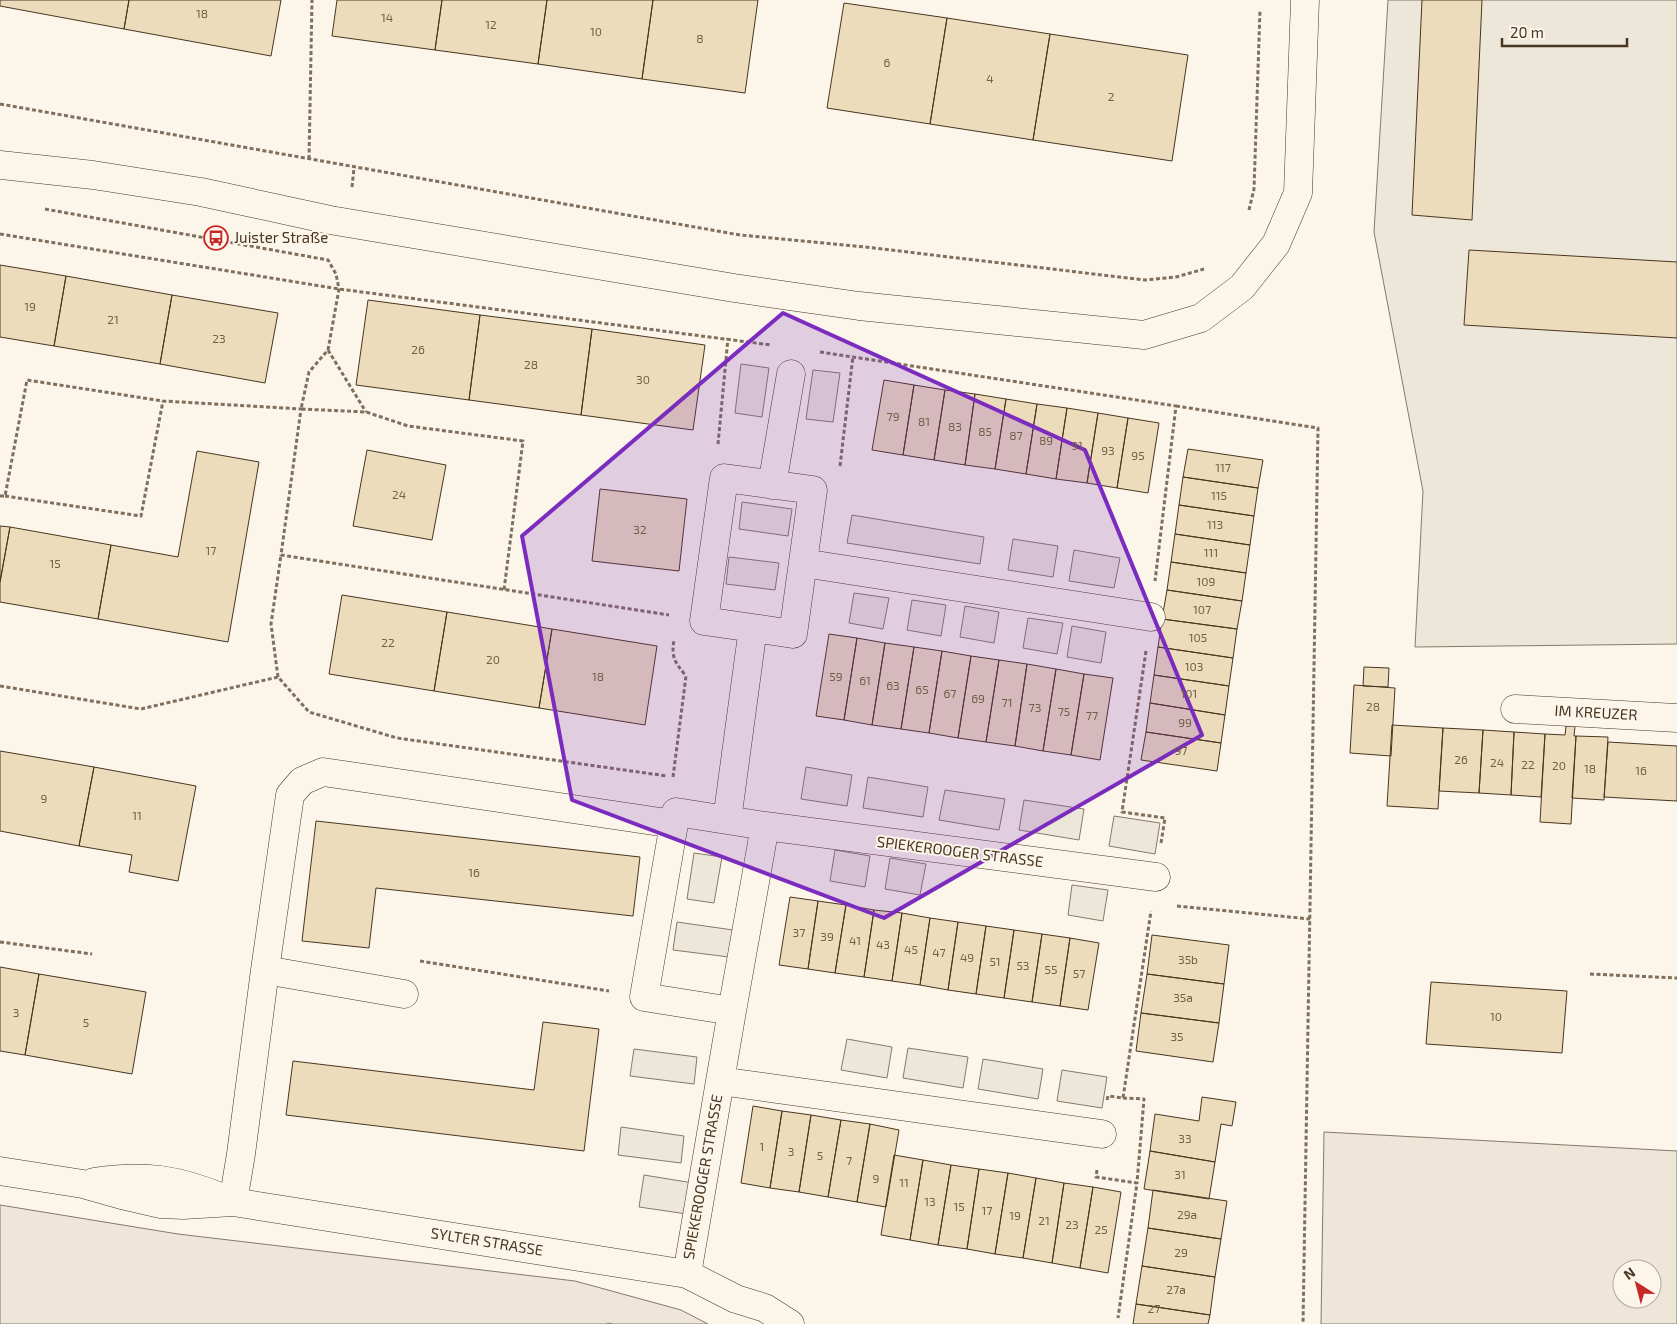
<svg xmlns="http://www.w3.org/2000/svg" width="1677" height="1324" viewBox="0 0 1677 1324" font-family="'Exo 2',sans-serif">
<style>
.green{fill:#ede6d9;stroke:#887966;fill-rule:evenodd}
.parking{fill:#ede7d9;stroke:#887966}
.building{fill:#ecdcbc;stroke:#4a3520}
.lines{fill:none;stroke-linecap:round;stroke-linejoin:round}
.minor-casing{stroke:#4a3520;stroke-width:29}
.path{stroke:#7f6f5c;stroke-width:3;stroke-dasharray:4 2.5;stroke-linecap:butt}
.minor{stroke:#fbf6e9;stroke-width:28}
.marked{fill:#7b2cbf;fill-opacity:0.2;stroke:#7b2cbf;stroke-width:4;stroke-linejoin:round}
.labels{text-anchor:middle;stroke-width:4;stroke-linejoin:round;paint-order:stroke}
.number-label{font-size:12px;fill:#725f47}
.poi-label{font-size:15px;fill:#4a3520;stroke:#fbf6e9;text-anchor:start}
.street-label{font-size:15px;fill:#4a3520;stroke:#fbf6e9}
</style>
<rect width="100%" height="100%" fill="#fbf6e9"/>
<path class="green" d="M 1324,1132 L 1677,1151 L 1677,1324 L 1321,1324 ZM 1622,1269 L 1652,1269 L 1652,1299 L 1622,1299 Z
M 0,1205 L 178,1234 L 575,1281 L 681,1310 L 708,1324 L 613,1324 L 608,1323 L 606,1324 L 0,1324 Z"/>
<path class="parking" d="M 1388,0 L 1677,0 L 1677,644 L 1415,647 L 1423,491 L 1374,232 Z
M 741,364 L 769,368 L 762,417 L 735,413 Z
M 813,370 L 840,373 L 833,422 L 806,419 Z
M 742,502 L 792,509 L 788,536 L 739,529 Z
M 852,515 L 984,537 L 980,564 L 847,543 Z
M 1013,539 L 1058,546 L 1053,577 L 1008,570 Z
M 1074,550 L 1120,558 L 1114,588 L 1069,581 Z
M 729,557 L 779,563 L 775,590 L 726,584 Z
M 854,593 L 889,598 L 883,629 L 849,623 Z
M 912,600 L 946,605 L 941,636 L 907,630 Z
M 965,606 L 999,612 L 994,643 L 960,637 Z
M 1028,618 L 1063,623 L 1057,654 L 1023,648 Z
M 1072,626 L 1106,632 L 1101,663 L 1067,657 Z
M 806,767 L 852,775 L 847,806 L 801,799 Z
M 868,777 L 928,787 L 923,817 L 863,808 Z
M 945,790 L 1005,799 L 999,830 L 939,820 Z
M 1024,800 L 1084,809 L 1079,840 L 1019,830 Z
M 1114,816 L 1160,823 L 1155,854 L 1109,846 Z
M 835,850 L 870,856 L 865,887 L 830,881 Z
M 694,853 L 722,857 L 714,903 L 687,899 Z
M 890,858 L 926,864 L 920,895 L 885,889 Z
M 1072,885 L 1108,890 L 1103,921 L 1068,915 Z
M 677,922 L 740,931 L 737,958 L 673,950 Z
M 847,1039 L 892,1047 L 887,1078 L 841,1070 Z
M 908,1048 L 968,1057 L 963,1088 L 903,1078 Z
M 634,1049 L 697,1057 L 694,1084 L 630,1076 Z
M 983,1059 L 1043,1069 L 1038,1099 L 978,1089 Z
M 1062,1070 L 1107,1077 L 1102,1108 L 1057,1101 Z
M 621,1127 L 684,1136 L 681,1163 L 618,1155 Z
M 644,1175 L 693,1183 L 687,1214 L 639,1207 Z"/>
<path class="building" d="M 0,0 L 129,0 L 124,29 L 0,6 Z
M 129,0 L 281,0 L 271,56 L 124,29 Z
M 337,0 L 442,0 L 435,50 L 332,36 Z
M 442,0 L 547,0 L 538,64 L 435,50 Z
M 547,0 L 653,0 L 642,79 L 538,64 Z
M 653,0 L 758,0 L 745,93 L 642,79 Z
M 1422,0 L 1482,0 L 1472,220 L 1412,215 Z
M 844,3 L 947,18 L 930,124 L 827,108 Z
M 947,18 L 1050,34 L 1033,140 L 930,124 Z
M 1050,34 L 1188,55 L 1172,161 L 1033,140 Z
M 1469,250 L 1677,262 L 1677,338 L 1464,325 Z
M 0,265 L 66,276 L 54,346 L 0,337 Z
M 66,276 L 172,295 L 160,364 L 54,346 Z
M 172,295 L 278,313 L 265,383 L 160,364 Z
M 368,300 L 480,315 L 469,400 L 356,385 Z
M 480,315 L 592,329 L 581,415 L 469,400 Z
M 592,329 L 705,345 L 693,430 L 581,415 Z
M 884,380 L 914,385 L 903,455 L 872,450 Z
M 914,385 L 945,390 L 934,460 L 903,455 Z
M 945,390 L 975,394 L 965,465 L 934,460 Z
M 975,394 L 1006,399 L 995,469 L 965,465 Z
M 1006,399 L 1037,404 L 1026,474 L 995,469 Z
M 1037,404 L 1067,408 L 1056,479 L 1026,474 Z
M 1067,408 L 1098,413 L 1087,483 L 1056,479 Z
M 1098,413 L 1128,418 L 1117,488 L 1087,483 Z
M 1128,418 L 1159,423 L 1148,493 L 1117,488 Z
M 1188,449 L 1263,460 L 1258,488 L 1183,477 Z
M 367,450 L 446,465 L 432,540 L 353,526 Z
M 197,451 L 259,462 L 228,642 L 98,619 L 111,545 L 178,557 Z
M 1183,477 L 1258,488 L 1254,516 L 1179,505 Z
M 600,489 L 687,499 L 679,571 L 592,561 Z
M 1179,505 L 1254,516 L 1250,545 L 1175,534 Z
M 0,526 L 10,527 L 0,582 Z
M 10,527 L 111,545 L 98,619 L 0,602 L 0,582 Z
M 1175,534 L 1250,545 L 1246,573 L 1171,562 Z
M 1171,562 L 1246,573 L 1242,601 L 1167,590 Z
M 1167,590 L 1242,601 L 1237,629 L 1162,619 Z
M 342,595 L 447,612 L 434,691 L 329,674 Z
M 447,612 L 552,629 L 539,708 L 434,691 Z
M 1162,619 L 1237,629 L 1233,658 L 1158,647 Z
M 552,629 L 657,646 L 645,725 L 539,708 Z
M 829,634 L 857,638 L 844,720 L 816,716 Z
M 857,638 L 885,643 L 872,725 L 844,720 Z
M 885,643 L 914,647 L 901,729 L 872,725 Z
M 914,647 L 942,651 L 929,733 L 901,729 Z
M 1158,647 L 1233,658 L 1229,686 L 1154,675 Z
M 942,651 L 971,656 L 958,738 L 929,733 Z
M 971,656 L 999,660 L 986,742 L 958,738 Z
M 999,660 L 1027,664 L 1015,746 L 986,742 Z
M 1027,664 L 1056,669 L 1043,751 L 1015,746 Z
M 1364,667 L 1389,668 L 1388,687 L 1363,686 Z
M 1056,669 L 1084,674 L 1071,755 L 1043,751 Z
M 1084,674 L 1113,678 L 1100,760 L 1071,755 Z
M 1154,675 L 1229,686 L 1225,715 L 1150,703 Z
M 1354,685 L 1395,688 L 1391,756 L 1350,753 Z
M 1150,703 L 1225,715 L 1221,743 L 1146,732 Z
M 1392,725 L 1443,728 L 1438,809 L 1387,806 Z
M 1566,726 L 1575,726 L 1574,736 L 1576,736 L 1571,824 L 1540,822 L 1545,734 L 1565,735 Z
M 1443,728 L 1483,730 L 1479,793 L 1439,791 Z
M 1483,730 L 1514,732 L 1511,795 L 1479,793 Z
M 1146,732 L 1221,743 L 1217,771 L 1141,760 Z
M 1514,732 L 1545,734 L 1541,797 L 1511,795 Z
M 1576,736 L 1608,737 L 1604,800 L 1572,798 Z
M 1608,742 L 1677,746 L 1677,801 L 1604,797 Z
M 0,751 L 94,767 L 79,846 L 0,831 Z
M 94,767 L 196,786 L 178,881 L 129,872 L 132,855 L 79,846 Z
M 316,821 L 640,857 L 633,916 L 376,888 L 369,948 L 302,941 Z
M 790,897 L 818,901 L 808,969 L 779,965 Z
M 818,901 L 846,905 L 835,973 L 808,969 Z
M 846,905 L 874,910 L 864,977 L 835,973 Z
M 874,910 L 902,913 L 892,981 L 864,977 Z
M 902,913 L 930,918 L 920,985 L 892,981 Z
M 930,918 L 958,922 L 948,990 L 920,985 Z
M 958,922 L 986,926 L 976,994 L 948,990 Z
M 986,926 L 1014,930 L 1004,998 L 976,994 Z
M 1014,930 L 1042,934 L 1032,1002 L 1004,998 Z
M 1042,934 L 1070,938 L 1060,1006 L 1032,1002 Z
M 1152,935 L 1229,945 L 1224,984 L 1147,974 Z
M 1070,938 L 1099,943 L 1088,1010 L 1060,1006 Z
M 0,967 L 39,974 L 25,1055 L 0,1051 Z
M 39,974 L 146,992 L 132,1074 L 25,1055 Z
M 1147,974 L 1224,984 L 1219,1023 L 1141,1013 Z
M 1431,982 L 1567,991 L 1562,1053 L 1426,1044 Z
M 1141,1013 L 1219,1023 L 1213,1062 L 1136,1051 Z
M 543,1022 L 599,1029 L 584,1151 L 286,1115 L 293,1061 L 534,1090 Z
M 1202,1097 L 1236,1102 L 1232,1126 L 1221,1124 L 1215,1162 L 1150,1151 L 1155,1114 L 1199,1121 Z
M 753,1106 L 782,1111 L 770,1188 L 741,1183 Z
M 782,1111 L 811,1115 L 799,1192 L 770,1188 Z
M 811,1115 L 841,1120 L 828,1197 L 799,1192 Z
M 841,1120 L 870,1124 L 857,1202 L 828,1197 Z
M 870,1124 L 899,1130 L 886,1207 L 857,1202 Z
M 1150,1151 L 1215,1162 L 1209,1199 L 1144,1189 Z
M 894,1155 L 923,1160 L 910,1240 L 881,1235 Z
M 923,1160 L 951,1165 L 938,1245 L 910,1240 Z
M 951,1165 L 979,1169 L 967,1249 L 938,1245 Z
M 979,1169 L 1008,1173 L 995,1254 L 967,1249 Z
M 1008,1173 L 1036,1178 L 1023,1258 L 995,1254 Z
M 1036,1178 L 1064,1183 L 1052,1263 L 1023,1258 Z
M 1064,1183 L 1093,1187 L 1080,1268 L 1052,1263 Z
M 1093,1187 L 1121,1192 L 1108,1273 L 1080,1268 Z
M 1153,1190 L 1227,1201 L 1221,1239 L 1148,1228 Z
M 1148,1228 L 1221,1239 L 1215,1277 L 1142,1266 Z
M 1142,1266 L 1215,1277 L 1210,1315 L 1136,1304 Z
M 1136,1304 L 1210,1315 L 1208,1324 L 1133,1324 Z"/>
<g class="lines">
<g class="minor-casing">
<path id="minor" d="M 0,165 L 93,175 L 201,192 L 330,220 L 734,288 L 859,306 L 1144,335 L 1201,318 L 1242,287 L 1276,244 L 1298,193 L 1305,0
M 772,485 L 791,374
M 803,563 L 1151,617
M 1515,709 L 1677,718
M 727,820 L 753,628 L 793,634 L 813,490 L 724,478 L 704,621 L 753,628
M 265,970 L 404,994
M 732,1011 L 765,826
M 720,1081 L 1102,1134
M 0,1171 L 83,1184 L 122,1195 L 161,1204 L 183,1205 L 233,1202 L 687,1274 L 736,1299 L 765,1308 L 790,1324
M 94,1182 C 144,1174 178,1179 225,1199
M 233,1202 L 241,1154 L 265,970 L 290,795 L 302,781 L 323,772 L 674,824
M 687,1274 L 732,1011 L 644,997 L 676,812 L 765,826 L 1156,877"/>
</g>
<path class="path" d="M 0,104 L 740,235 L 865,247 L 1145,280 L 1176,277 L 1204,269
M 309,159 L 312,0
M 352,187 L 354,168
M 45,209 L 328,260 L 336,274 L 339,289 L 328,350 L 309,372 L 301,409 L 366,412 L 408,426 L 523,441 L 504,590
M 1249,210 L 1254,189 L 1260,10
M 0,234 L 339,289 L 771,345
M 328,350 L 366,412
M 820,352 L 1176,406 L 1155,581
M 1176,406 L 1318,428 L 1303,1324
M 718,444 L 728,338
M 840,466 L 853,356
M 0,496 L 5,496 L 27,380 L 163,401 L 301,409 L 281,555 L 669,615
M 5,496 L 141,516 L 163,401
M 1146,651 L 1122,812 L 1165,818 L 1161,843
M 278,677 L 271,624 L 281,555
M 0,686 L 141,709 L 278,677 L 309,712 L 397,738 L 667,776
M 673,777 L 686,676 C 675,662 671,658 674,640
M 1177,906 L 1310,919
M 0,942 L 92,954
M 420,961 L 609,991
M 1590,974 L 1677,978
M 1123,1098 L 1144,1099 L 1137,1183
M 1107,1100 L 1108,1096 L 1123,1098 L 1151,911
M 1097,1170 L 1096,1177 L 1137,1183 L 1118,1318"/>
<use href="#minor" class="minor"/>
</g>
<path class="marked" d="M 783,313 L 1085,450 L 1202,735 L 884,918 L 572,800 L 522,536 Z"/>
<defs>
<g id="bus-ring" transform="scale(1.25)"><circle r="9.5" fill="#fbf6e9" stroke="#c62828" stroke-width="1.5"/><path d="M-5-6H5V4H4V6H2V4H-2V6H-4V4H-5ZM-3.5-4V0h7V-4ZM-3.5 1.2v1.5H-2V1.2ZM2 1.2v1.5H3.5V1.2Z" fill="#c62828"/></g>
</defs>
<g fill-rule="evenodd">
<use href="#bus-ring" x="216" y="238"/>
</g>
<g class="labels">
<g class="number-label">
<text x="202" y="18">18</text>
<text x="387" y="22">14</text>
<text x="491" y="29">12</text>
<text x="596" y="36">10</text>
<text x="700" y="43">8</text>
<text x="887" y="67">6</text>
<text x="990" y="83">4</text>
<text x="1111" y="101">2</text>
<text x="30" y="311">19</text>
<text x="113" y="324">21</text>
<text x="219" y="343">23</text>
<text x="418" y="354">26</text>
<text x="531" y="369">28</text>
<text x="643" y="384">30</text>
<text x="893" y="421">79</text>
<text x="924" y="426">81</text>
<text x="955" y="431">83</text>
<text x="985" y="436">85</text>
<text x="1016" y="440">87</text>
<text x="1046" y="445">89</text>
<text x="1077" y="450">91</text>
<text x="1108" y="455">93</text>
<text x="1138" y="460">95</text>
<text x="1223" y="472">117</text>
<text x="399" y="499">24</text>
<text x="1219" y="500">115</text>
<text x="1215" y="529">113</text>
<text x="640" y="534">32</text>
<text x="211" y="555">17</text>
<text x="1211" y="557">111</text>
<text x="55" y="568">15</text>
<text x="1206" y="586">109</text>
<text x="1202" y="614">107</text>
<text x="1198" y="642">105</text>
<text x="388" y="647">22</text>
<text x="493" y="664">20</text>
<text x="1194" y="671">103</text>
<text x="598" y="681">18</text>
<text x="836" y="681">59</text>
<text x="865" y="685">61</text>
<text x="893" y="690">63</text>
<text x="922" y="694">65</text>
<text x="950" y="698">67</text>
<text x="1189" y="698">101</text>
<text x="978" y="703">69</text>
<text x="1007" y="707">71</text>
<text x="1373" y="711">28</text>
<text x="1035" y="712">73</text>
<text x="1064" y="716">75</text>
<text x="1092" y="720">77</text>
<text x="1185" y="727">99</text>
<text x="1181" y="755">97</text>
<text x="1461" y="764">26</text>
<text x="1497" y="767">24</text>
<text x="1528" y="769">22</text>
<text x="1559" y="770">20</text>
<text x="1590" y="773">18</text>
<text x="1641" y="775">16</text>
<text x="44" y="803">9</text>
<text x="137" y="820">11</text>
<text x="474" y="877">16</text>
<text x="799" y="937">37</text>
<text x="827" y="941">39</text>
<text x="855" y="945">41</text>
<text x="883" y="949">43</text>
<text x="911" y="954">45</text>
<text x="939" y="957">47</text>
<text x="967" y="962">49</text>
<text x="1188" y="964">35b</text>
<text x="995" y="966">51</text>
<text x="1023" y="970">53</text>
<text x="1051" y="974">55</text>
<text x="1079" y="978">57</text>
<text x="1183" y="1002">35a</text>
<text x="16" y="1017">3</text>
<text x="1496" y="1021">10</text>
<text x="86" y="1027">5</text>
<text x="1177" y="1041">35</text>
<text x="1185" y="1143">33</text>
<text x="762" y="1151">1</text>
<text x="791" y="1156">3</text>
<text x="820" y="1160">5</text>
<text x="849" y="1165">7</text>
<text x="1180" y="1179">31</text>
<text x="876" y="1183">9</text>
<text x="904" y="1187">11</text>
<text x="930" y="1206">13</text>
<text x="959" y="1211">15</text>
<text x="987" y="1215">17</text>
<text x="1187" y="1219">29a</text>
<text x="1015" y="1220">19</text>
<text x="1044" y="1225">21</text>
<text x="1072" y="1229">23</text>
<text x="1101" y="1234">25</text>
<text x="1181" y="1257">29</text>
<text x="1176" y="1294">27a</text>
<text x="1154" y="1313">27</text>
</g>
<g class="poi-label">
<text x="234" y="243">Juister Straße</text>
</g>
<g class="street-label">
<text transform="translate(1596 713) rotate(3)" y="5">IM KREUZER</text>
<text transform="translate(960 852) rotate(7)" y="5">SPIEKEROOGER STRASSE</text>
<text transform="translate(703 1177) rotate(-80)" y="5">SPIEKEROOGER STRASSE</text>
<text transform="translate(487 1242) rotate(9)" y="5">SYLTER STRASSE</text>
</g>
</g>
<g transform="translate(1637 1284) rotate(324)"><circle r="24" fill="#fbf6e9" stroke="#b4a999"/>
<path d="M0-4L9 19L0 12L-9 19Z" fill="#c62828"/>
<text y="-8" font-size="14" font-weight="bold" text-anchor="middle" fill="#4a3520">N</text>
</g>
<path d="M1502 38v8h125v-8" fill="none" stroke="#4a3520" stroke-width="2.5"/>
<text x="1510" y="38" font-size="15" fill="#4a3520" stroke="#fbf6e9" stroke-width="4" paint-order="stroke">20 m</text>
</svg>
